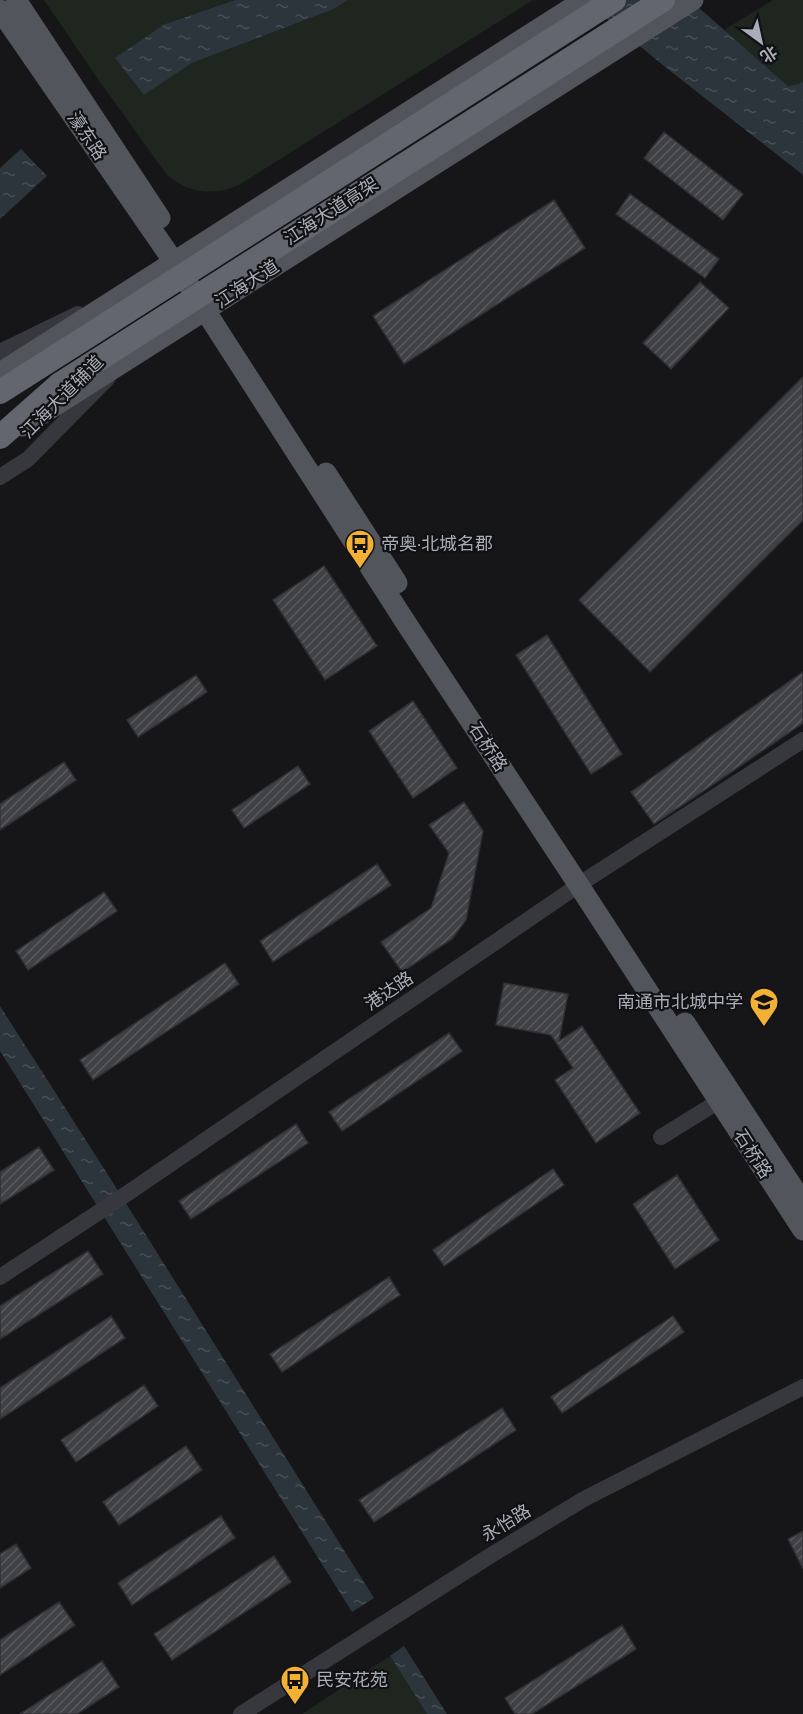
<svg xmlns="http://www.w3.org/2000/svg" width="803" height="1714" viewBox="0 0 803 1714" font-family="'Nunito Sans','Noto Sans SC',sans-serif">
<style>
.green{fill:#1e261f}
.water{fill:url(#water-ripples)}
.building{fill:url(#building-hatch);stroke:#303034;stroke-width:1.5}
.lines{fill:none;stroke-linecap:round;stroke-linejoin:round}
.minor{stroke:#37383d;stroke-width:16}
.major{stroke:#53555c;stroke-width:21}
.highway{stroke:#63666e;stroke-width:24}
.highway-bridge{stroke:#63666e;stroke-width:24}
.labels{text-anchor:middle;stroke-width:4.5;stroke-linejoin:round;paint-order:stroke}
.street-label{font-size:18px;fill:#a8adb8;stroke:#111113}
.poi-label{font-size:18px;fill:#a8adb8;stroke:#111113;text-anchor:start}
</style>
<defs>
<pattern id="water-ripples" width="26" height="14" patternUnits="userSpaceOnUse" patternTransform="scale(1.5)"><rect width="26" height="14" fill="#2c353c"/><path d="M2 4q2-2 4 0t4 0M15 11q2-2 4 0t4 0" fill="none" stroke="#485056"/></pattern>
<pattern id="building-hatch" width="6" height="6" patternUnits="userSpaceOnUse" patternTransform="scale(1.5)"><rect width="6" height="6" fill="#404145"/><path d="M-1 1l2-2M0 6l6-6M5 7l2-2" fill="none" stroke="#595a5e"/></pattern>
</defs>
<rect width="100%" height="100%" fill="#161618"/>
<path class="green" d="M 44,0 L 235,0 L 165,24 L 144,95 L 192,63 L 334,9 L 348,0 L 533,0 L 239,185 C 212,196 190,194 167,175 L 102,85 Z
M 773,0 L 803,0 L 803,81 L 799,84 L 788,86 L 724,30 Z
M 390,1656 L 427,1714 L 302,1714 Z"/>
<path class="water" d="M 235,0 L 348,0 L 334,9 L 192,63 L 144,95 L 115,58 L 165,24 Z
M 584,0 L 690,0 L 788,86 L 799,84 L 803,81 L 803,175 L 664,66 Z
M 21,149 L 47,176 L 0,219 L 0,168 Z
M 0,1006 L 117,1189 L 374,1598 L 352,1612 L 0,1051 Z
M 404,1646 L 447,1714 L 427,1714 L 390,1656 Z"/>
<path class="building" d="M 664,132 L 743,194 L 723,220 L 644,158 Z
M 630,194 L 719,259 L 705,278 L 616,214 Z
M 554,200 L 585,248 L 404,364 L 373,316 Z
M 700,282 L 729,308 L 671,369 L 643,343 Z
M 803,377 L 803,520 L 650,672 L 579,600 Z
M 324,566 L 377,646 L 325,680 L 273,600 Z
M 547,635 L 622,754 L 591,774 L 516,655 Z
M 803,672 L 803,723 L 705,790 L 654,824 L 631,792 Z
M 196,675 L 207,692 L 138,737 L 127,720 Z
M 413,701 L 457,768 L 413,798 L 369,731 Z
M 64,762 L 76,780 L 0,830 L 0,804 Z
M 298,766 L 310,784 L 244,828 L 232,810 Z
M 464,802 L 483,831 L 466,920 L 452,939 L 402,972 L 381,942 L 431,908 L 449,853 L 429,825 Z
M 377,864 L 391,885 L 273,962 L 260,941 Z
M 104,892 L 117,911 L 28,970 L 16,951 Z
M 225,963 L 239,984 L 93,1080 L 80,1060 Z
M 504,983 L 568,994 L 559,1041 L 582,1026 L 640,1113 L 596,1143 L 555,1080 L 573,1068 L 551,1035 L 496,1025 Z
M 449,1033 L 462,1051 L 342,1131 L 329,1112 Z
M 296,1124 L 308,1143 L 191,1219 L 179,1201 Z
M 39,1147 L 54,1170 L 0,1204 L 0,1172 Z
M 553,1169 L 564,1185 L 444,1266 L 433,1250 Z
M 677,1175 L 719,1240 L 675,1269 L 633,1204 Z
M 88,1251 L 103,1274 L 0,1339 L 0,1306 Z
M 389,1277 L 400,1295 L 282,1372 L 270,1354 Z
M 111,1316 L 125,1338 L 0,1419 L 0,1388 Z
M 673,1316 L 684,1332 L 562,1413 L 551,1397 Z
M 144,1385 L 158,1406 L 76,1462 L 61,1440 Z
M 502,1408 L 516,1430 L 374,1522 L 359,1500 Z
M 186,1446 L 202,1470 L 119,1525 L 103,1502 Z
M 221,1516 L 235,1538 L 132,1605 L 118,1583 Z
M 803,1531 L 803,1569 L 788,1539 Z
M 16,1544 L 31,1568 L 0,1588 L 0,1554 Z
M 274,1556 L 291,1582 L 172,1660 L 154,1634 Z
M 59,1602 L 75,1625 L 0,1675 L 0,1640 Z
M 622,1625 L 636,1649 L 532,1714 L 515,1714 L 505,1698 Z
M 102,1661 L 119,1687 L 77,1714 L 20,1714 Z"/>
<g class="lines">
<path class="minor" d="M 0,352 L 78,314
M 0,477 L 28,459 L 107,379
M 661,1137 L 729,1095
M 0,1277 L 125,1195 L 589,878 L 803,740
M 241,1714 L 493,1554 L 584,1499 L 803,1387"/>
<path class="major" d="M 16,0 L 160,218
M 0,10 L 174,262 L 406,623 L 578,884 L 803,1230
M 0,373 L 584,0
M 23,426 L 693,0
M 326,473 L 397,583
M 685,1023 L 803,1203"/>
<path class="highway" d="M 0,392 L 110,322
M 0,437 L 60,384"/>
<path class="highway-bridge" d="M 110,322 L 614,0
M 60,384 L 663,0"/>
</g>
<defs>
<g id="bus-pin" transform="scale(1.5)"><path d="M0 17L-7.5 6A9.5 9.5 0 1 1 7.5 6Z" fill="#f2b134" stroke="#111113"/><path d="M-5-6H5V4H4V6H2V4H-2V6H-4V4H-5ZM-3.5-4V0h7V-4ZM-3.5 1.2v1.5H-2V1.2ZM2 1.2v1.5H3.5V1.2Z" fill="#111"/></g>
<g id="school-pin" transform="scale(1.5)"><path d="M0 17L-7.5 6A9.5 9.5 0 1 1 7.5 6Z" fill="#f2b134" stroke="#111113"/><path d="M0-5L7-2L0 1L-7-2ZM-4 1L0 2.5L4 1V4Q0 6-4 4Z" fill="#111"/></g>
</defs>
<g fill-rule="evenodd">
<use href="#bus-pin" x="360" y="544"/>
<use href="#school-pin" x="764" y="1002"/>
<use href="#bus-pin" x="295" y="1680"/>
</g>
<g class="labels">
<g class="street-label">
<text transform="translate(87 136) rotate(56)" y="6">濠东路</text>
<text transform="translate(331 211) rotate(-33)" y="6">江海大道高架</text>
<text transform="translate(247 284) rotate(-33)" y="6">江海大道</text>
<text transform="translate(62 397) rotate(-45)" y="6">江海大道辅道</text>
<text transform="translate(488 747) rotate(57)" y="6">石桥路</text>
<text transform="translate(389 991) rotate(-34)" y="6">港达路</text>
<text transform="translate(753 1154) rotate(57)" y="6">石桥路</text>
<text transform="translate(506 1523) rotate(-31)" y="6">永怡路</text>
</g>
<g class="poi-label">
<text x="381" y="550">帝奥·北城名郡</text>
<text x="743" y="1008" text-anchor="end">南通市北城中学</text>
<text x="316" y="1686">民安花苑</text>
</g>
</g>
<g transform="translate(761 42) rotate(147)" stroke="#111113" stroke-width="4.5" paint-order="stroke">
<path d="M0-4.5L10 22L0 15L-10 22Z" fill="#a8adb8"/>
<text y="-9" font-size="16" font-weight="bold" text-anchor="middle" fill="#a8adb8">北</text>
</g>
</svg>
